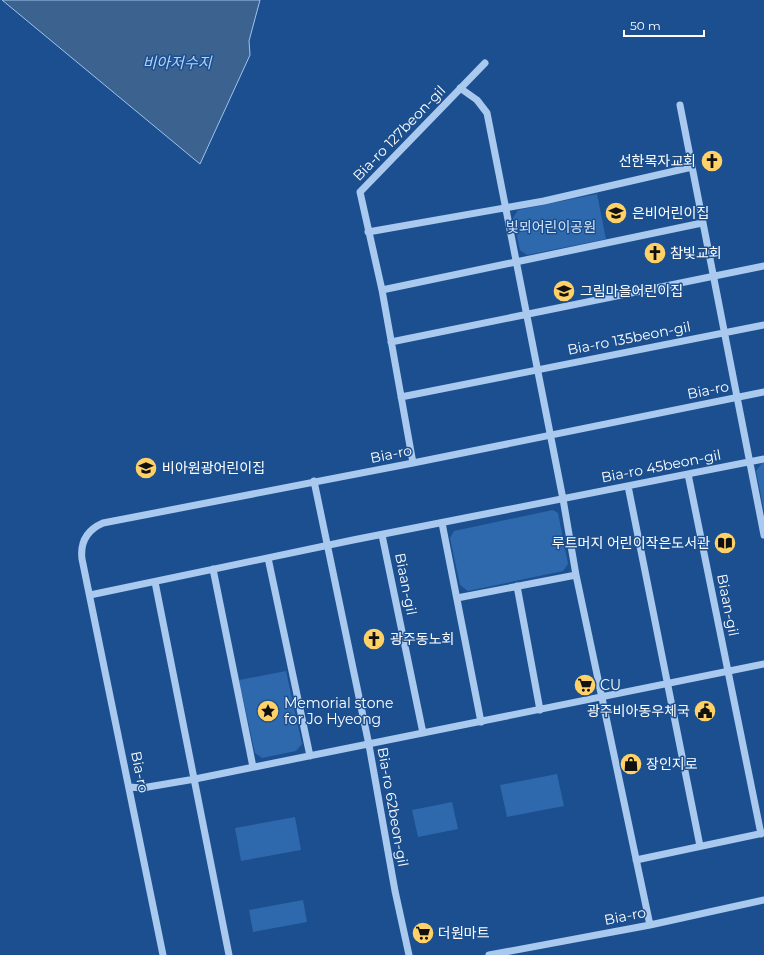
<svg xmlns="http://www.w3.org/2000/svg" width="764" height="955" viewBox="0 0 764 955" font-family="Montserrat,'Noto Sans KR',sans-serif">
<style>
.green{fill:#2e69ad}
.water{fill:#3c6290;stroke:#9cc4f0}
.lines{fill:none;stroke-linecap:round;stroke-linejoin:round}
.minor{stroke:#a9c9ee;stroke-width:7}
.labels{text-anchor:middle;stroke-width:3;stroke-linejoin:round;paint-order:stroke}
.street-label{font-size:14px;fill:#fff;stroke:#1b4f8f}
.poi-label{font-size:14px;fill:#fff;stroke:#1b4f8f;text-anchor:start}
.park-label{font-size:14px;fill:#cfe3fa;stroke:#1b4f8f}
.water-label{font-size:15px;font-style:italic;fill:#b5d3f5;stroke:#1b4f8f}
</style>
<rect width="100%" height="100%" fill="#1b4f8f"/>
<path class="green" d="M 597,194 L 606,239 L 527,255 L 520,250 L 513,218 L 518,210 Z
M 762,463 L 764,463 L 764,511 L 756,471 Z
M 553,510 L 558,513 L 568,564 L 563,571 L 468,591 L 460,585 L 450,538 L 454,531 Z
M 286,671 L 302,744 L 296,751 L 262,758 L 255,753 L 239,680 Z
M 557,774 L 564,806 L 507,817 L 500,785 Z
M 452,802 L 458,829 L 418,837 L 412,810 Z
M 295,817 L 301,850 L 241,861 L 235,828 Z
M 303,900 L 307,922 L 253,932 L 249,910 Z"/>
<path class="water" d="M 2,0 L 260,0 L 249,41 L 250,55 L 200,164 Z"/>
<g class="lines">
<path class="minor" d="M 460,88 L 477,100 L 487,113 L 563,499 L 576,575 L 650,925
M 680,105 L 764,535
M 368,232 L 544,201 L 692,167
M 382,290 L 702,223
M 391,342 L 764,266
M 401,397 L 764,325
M 413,463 L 382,290 L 360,192 L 485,63
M 688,474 L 761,834
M 314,481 L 369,745 L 395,891 L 409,955
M 628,486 L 700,846
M 442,523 L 481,722
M 382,535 L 423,733
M 268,558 L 310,756
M 213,569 L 253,767
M 155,582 L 229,955
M 517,586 L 540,710
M 90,595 L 353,540 L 764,459
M 457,598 L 576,575
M 130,787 L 142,788 L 195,779 L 764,664
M 636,860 L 764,833
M 163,955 L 82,559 C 80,542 87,530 103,523 L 413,463 L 764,392
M 489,955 L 650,925 L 764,900"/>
</g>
<defs>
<g id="church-disc" transform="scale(1.15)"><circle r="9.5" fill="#ffd166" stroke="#1b4f8f"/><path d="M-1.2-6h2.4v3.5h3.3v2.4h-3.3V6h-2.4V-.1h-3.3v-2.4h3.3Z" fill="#111"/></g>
<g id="school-disc" transform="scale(1.15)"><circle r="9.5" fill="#ffd166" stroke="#1b4f8f"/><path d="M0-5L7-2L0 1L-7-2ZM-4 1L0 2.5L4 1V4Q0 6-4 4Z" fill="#111"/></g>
<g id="library-disc" transform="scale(1.15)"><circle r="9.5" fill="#ffd166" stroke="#1b4f8f"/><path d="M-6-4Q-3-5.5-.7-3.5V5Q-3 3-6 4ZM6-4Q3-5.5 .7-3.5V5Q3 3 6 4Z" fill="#111"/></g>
<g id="supermarket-disc" transform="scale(1.15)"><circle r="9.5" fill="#ffd166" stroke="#1b4f8f"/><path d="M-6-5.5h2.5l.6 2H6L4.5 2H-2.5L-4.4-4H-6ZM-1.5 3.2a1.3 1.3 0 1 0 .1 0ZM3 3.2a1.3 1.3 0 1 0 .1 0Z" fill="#111"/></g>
<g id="sight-disc" transform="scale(1.15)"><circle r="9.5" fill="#ffd166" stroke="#1b4f8f"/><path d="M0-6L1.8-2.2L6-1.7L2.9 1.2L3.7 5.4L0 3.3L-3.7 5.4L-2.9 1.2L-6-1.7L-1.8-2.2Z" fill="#111"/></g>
<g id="civic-disc" transform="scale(1.15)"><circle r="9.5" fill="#ffd166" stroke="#1b4f8f"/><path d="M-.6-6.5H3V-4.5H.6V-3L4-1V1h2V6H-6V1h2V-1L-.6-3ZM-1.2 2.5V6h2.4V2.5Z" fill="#111"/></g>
<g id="shop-disc" transform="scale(1.15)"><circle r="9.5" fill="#ffd166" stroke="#1b4f8f"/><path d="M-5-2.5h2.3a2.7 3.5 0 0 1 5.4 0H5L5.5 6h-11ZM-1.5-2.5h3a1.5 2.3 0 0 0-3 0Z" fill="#111"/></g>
</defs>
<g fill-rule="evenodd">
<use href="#church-disc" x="712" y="161"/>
<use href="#school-disc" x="616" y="213"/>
<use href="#church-disc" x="655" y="253"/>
<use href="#school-disc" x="564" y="291"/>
<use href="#school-disc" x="146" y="468"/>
<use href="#library-disc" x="725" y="543"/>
<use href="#church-disc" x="374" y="639"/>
<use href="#supermarket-disc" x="585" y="685"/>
<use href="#sight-disc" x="268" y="711"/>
<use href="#civic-disc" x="705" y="711"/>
<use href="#shop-disc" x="631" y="764"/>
<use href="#supermarket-disc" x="423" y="933"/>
</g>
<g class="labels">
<g class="street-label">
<text transform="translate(399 133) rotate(-46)" y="5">Bia-ro 127beon-gil</text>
<text transform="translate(629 338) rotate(-11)" y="5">Bia-ro 135beon-gil</text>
<text transform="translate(708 390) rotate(-11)" y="5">Bia-ro</text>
<text transform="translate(391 454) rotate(-11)" y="5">Bia-ro</text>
<text transform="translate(661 466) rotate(-11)" y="5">Bia-ro 45beon-gil</text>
<text transform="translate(406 584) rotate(79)" y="5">Biaan-gil</text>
<text transform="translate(728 605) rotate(79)" y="5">Biaan-gil</text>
<text transform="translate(140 772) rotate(79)" y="5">Bia-ro</text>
<text transform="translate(393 807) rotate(80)" y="5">Bia-ro 62beon-gil</text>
<text transform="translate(625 916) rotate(-11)" y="5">Bia-ro</text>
</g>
<g class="poi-label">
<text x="696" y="166" text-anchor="end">선한목자교회</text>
<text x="632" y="218">은비어린이집</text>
<text x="670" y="258">참빛교회</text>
<text x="580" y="296">그림마을어린이집</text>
<text x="162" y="473">비아원광어린이집</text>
<text x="710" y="548" text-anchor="end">루트머지 어린이작은도서관</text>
<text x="390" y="644">광주동노회</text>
<text x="600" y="690">CU</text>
<text x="284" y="708">Memorial stone<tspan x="284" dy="16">for Jo Hyeong</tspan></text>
<text x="690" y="716" text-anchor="end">광주비아동우체국</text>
<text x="646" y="769">장인지로</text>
<text x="438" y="938">더원마트</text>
</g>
<g class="park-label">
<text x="551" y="232">빛뫼어린이공원</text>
</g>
<g class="water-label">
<text x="177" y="68">비아저수지</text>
</g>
</g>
<path d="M624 30v6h80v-6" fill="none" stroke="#ffffff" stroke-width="2"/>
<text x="630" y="30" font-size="12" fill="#ffffff" stroke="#1b4f8f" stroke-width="3" paint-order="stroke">50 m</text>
</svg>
